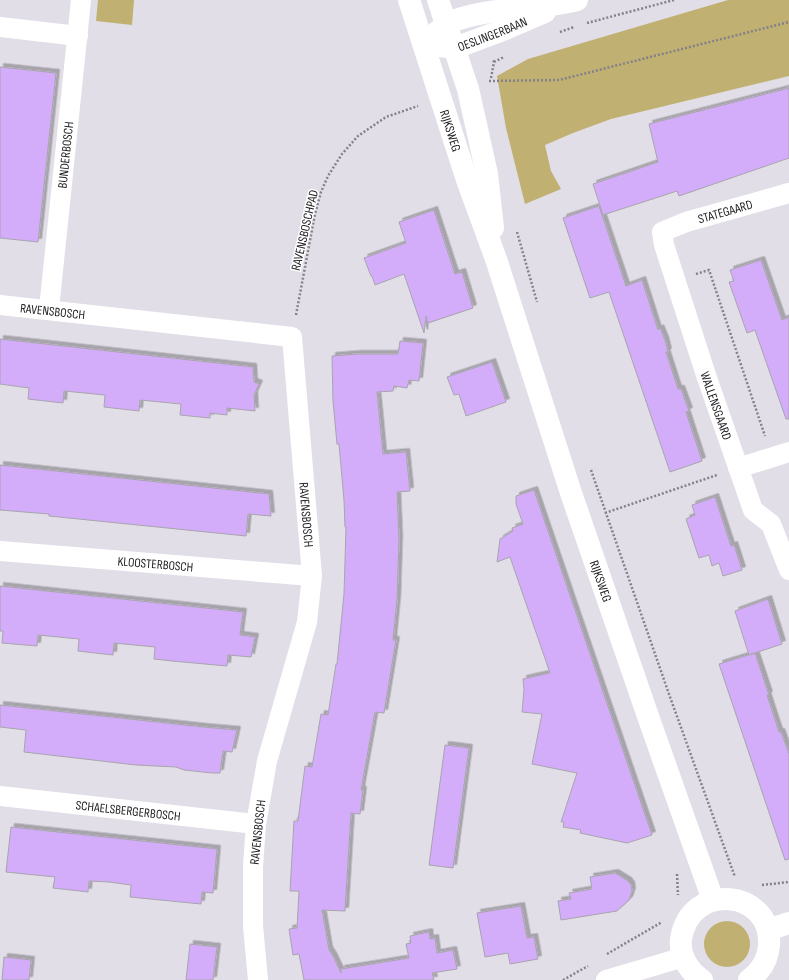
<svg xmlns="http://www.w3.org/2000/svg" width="789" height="980" viewBox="0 0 789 980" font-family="'Sofia Sans Condensed',sans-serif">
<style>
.green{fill:#c0b071}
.building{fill:#d3adfa;stroke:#a8a4ad;filter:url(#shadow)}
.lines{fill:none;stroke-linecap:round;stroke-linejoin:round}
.path{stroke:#848188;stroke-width:2.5;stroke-dasharray:2 2;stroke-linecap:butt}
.street{stroke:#fff;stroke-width:20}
.secondary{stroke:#fff;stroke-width:22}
.labels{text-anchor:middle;stroke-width:3;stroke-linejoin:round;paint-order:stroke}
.street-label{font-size:13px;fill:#232125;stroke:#fff}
</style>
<defs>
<filter id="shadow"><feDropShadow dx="3.5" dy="-3.5" stdDeviation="0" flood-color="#0004"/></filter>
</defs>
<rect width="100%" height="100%" fill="#e2dee8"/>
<path class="green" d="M 98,0 L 134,0 L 132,25 L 96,21 Z
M 728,0 L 789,0 L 789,76 L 611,119 L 573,133 L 545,145 L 551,171 L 561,189 L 525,204 L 506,128 L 497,76 L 528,59 Z
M704 944a23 23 0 1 1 46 0a23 23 0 1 1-46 0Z"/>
<path class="building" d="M 0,67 L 56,73 L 38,242 L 0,238 Z
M 789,88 L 789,158 L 679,196 L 677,191 L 603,215 L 593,184 L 658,162 L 649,124 Z
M 599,206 L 626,286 L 642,280 L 658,330 L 660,328 L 665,340 L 668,352 L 666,352 L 678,389 L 681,389 L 689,411 L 686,412 L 702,461 L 670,472 L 609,292 L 590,298 L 563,218 Z
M 434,210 L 455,274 L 462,272 L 473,308 L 428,323 L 426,316 L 424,333 L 404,274 L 375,285 L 372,276 L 371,276 L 364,258 L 406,243 L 399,222 Z
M 761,260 L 782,320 L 789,317 L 789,419 L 786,419 L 755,330 L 747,333 L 729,282 L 734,281 L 730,270 Z
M 0,339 L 253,367 L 254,382 L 259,384 L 254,395 L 255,411 L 227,408 L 227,415 L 210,413 L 210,418 L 180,415 L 181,404 L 140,400 L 139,411 L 104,407 L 105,395 L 64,391 L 63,403 L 28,399 L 29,388 L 0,384 Z
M 400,341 L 423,343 L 419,381 L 409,380 L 407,388 L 394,386 L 393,391 L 377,392 L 383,454 L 406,452 L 410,491 L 397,492 L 399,539 L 397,600 L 393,640 L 396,640 L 384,713 L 375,712 L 361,790 L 363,790 L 360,814 L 351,813 L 345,911 L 322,910 L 329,950 L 333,956 L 341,973 L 341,969 L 409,958 L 406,944 L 411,943 L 410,936 L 429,932 L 430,939 L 435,938 L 437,953 L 453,950 L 457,969 L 432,973 L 434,980 L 304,980 L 299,954 L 293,955 L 289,929 L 297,928 L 299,891 L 290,891 L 294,821 L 298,821 L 305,766 L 312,767 L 321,714 L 328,715 L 336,664 L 337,664 L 344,594 L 346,527 L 345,527 L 344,500 L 339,444 L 337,444 L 333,401 L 332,356 L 358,354 L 398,354 Z
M 492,362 L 506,402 L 466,416 L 459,394 L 454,395 L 447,377 Z
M 0,465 L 269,494 L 271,516 L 248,514 L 246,536 L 49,516 L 49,514 L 0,510 Z
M 534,490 L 652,835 L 627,843 L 580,833 L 581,830 L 563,827 L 564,822 L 561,822 L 577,773 L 532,764 L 542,714 L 522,712 L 524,690 L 523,679 L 550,673 L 510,557 L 497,562 L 500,539 L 513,531 L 512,528 L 523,524 L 516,504 L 516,496 Z
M 715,497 L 731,546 L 734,545 L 742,570 L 723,576 L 719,563 L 712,566 L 709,555 L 699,558 L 686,519 L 695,515 L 692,505 Z
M 0,586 L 243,612 L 240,635 L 255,637 L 251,657 L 228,655 L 227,666 L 172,661 L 154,659 L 155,647 L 114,643 L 113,655 L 95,653 L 78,651 L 79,639 L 38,635 L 37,646 L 2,643 L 3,631 L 0,631 Z
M 768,599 L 782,644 L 749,655 L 735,611 Z
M 755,653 L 769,695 L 767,695 L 779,732 L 781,732 L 789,754 L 789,859 L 785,860 L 719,664 Z
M 0,705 L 203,727 L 237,730 L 232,752 L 223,751 L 220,773 L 212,773 L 184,770 L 176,767 L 136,765 L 24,752 L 26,730 L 0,727 Z
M 445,745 L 469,748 L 453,868 L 429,865 Z
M 11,827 L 217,849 L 213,893 L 202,892 L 201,904 L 130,897 L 131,885 L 109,882 L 89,881 L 88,892 L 53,888 L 55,877 L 6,872 Z
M 615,873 L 628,881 L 631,885 L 632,891 L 629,900 L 617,911 L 561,920 L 558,901 L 571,899 L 569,893 L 592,889 L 590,877 Z
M 521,906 L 527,938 L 534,937 L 538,959 L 510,964 L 508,953 L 485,957 L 477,913 Z
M 190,944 L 217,947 L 213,980 L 186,980 Z
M 4,957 L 31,960 L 29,980 L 2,980 Z"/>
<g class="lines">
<path class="path" d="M 587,23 L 674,0
M 560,32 L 574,27
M 494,62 L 504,57
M 491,78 L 494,62 L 493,59
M 489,81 L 559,80 L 789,22
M 517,232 L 537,302
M 696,274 L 709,270 L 765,436
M 296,315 L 315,214 L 321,192 L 328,176 L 342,154 L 358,136 L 386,117 L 418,106
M 591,470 L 670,697 L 735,877
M 605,513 L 717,475
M 677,874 L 678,895
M 762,885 L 789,882
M 607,954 L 662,922
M 563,980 L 588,966"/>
<g class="street">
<path d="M 0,27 L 78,36"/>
<path id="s1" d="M 789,193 L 686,222 L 662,232 L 664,245 L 706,375 L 753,510 L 771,524 L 789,570"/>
<path id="s2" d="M 0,305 L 292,337 L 312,576 L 307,622 L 267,761 L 256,824 L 253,866 L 253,926 L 258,980"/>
<path id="s3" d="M 49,309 L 81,0"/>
<path d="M 738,468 L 789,452"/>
<path id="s4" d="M 0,551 L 312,576"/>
<path id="s5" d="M 0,796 L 256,824"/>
<path d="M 606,980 L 684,957"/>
</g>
<g class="secondary">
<path id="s6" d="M 409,0 L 467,180 L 496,259 L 571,493 L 650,722 L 713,900"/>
<path d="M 438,0 L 468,89 L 487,174 L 493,228"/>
<path d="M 436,33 C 440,30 444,25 448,23 C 489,6 535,11 577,0"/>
<path id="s7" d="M 440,46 L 455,48 L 503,30 L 545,12"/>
<path d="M 768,930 L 789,923"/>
<path d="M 702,980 C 689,971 679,956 681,939 C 690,880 773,890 769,945 C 768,960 761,971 749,980"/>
</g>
</g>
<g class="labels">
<g class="street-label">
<text dy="5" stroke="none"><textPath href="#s7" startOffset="55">OESLINGERBAAN</textPath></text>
<text dy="5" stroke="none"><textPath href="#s6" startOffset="137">RIJKSWEG</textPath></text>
<text dy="5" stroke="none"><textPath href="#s3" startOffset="155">BUNDERBOSCH</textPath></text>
<text transform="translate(725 211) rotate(-16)" y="5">STATEGAARD</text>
<text transform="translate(304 230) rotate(-77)" y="5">RAVENSBOSCHPAD</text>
<text dy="5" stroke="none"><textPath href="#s2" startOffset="53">RAVENSBOSCH</textPath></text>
<text dy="5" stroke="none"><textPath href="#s1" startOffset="315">WALLENSGAARD</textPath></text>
<text dy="5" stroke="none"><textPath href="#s2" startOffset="472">RAVENSBOSCH</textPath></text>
<text dy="5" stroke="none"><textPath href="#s4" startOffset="156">KLOOSTERBOSCH</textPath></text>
<text dy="5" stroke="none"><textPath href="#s6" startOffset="612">RIJKSWEG</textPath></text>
<text dy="5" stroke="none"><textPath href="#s5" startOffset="129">SCHAELSBERGERBOSCH</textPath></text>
<text transform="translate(257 832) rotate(-84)" y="5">RAVENSBOSCH</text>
</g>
</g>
</svg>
